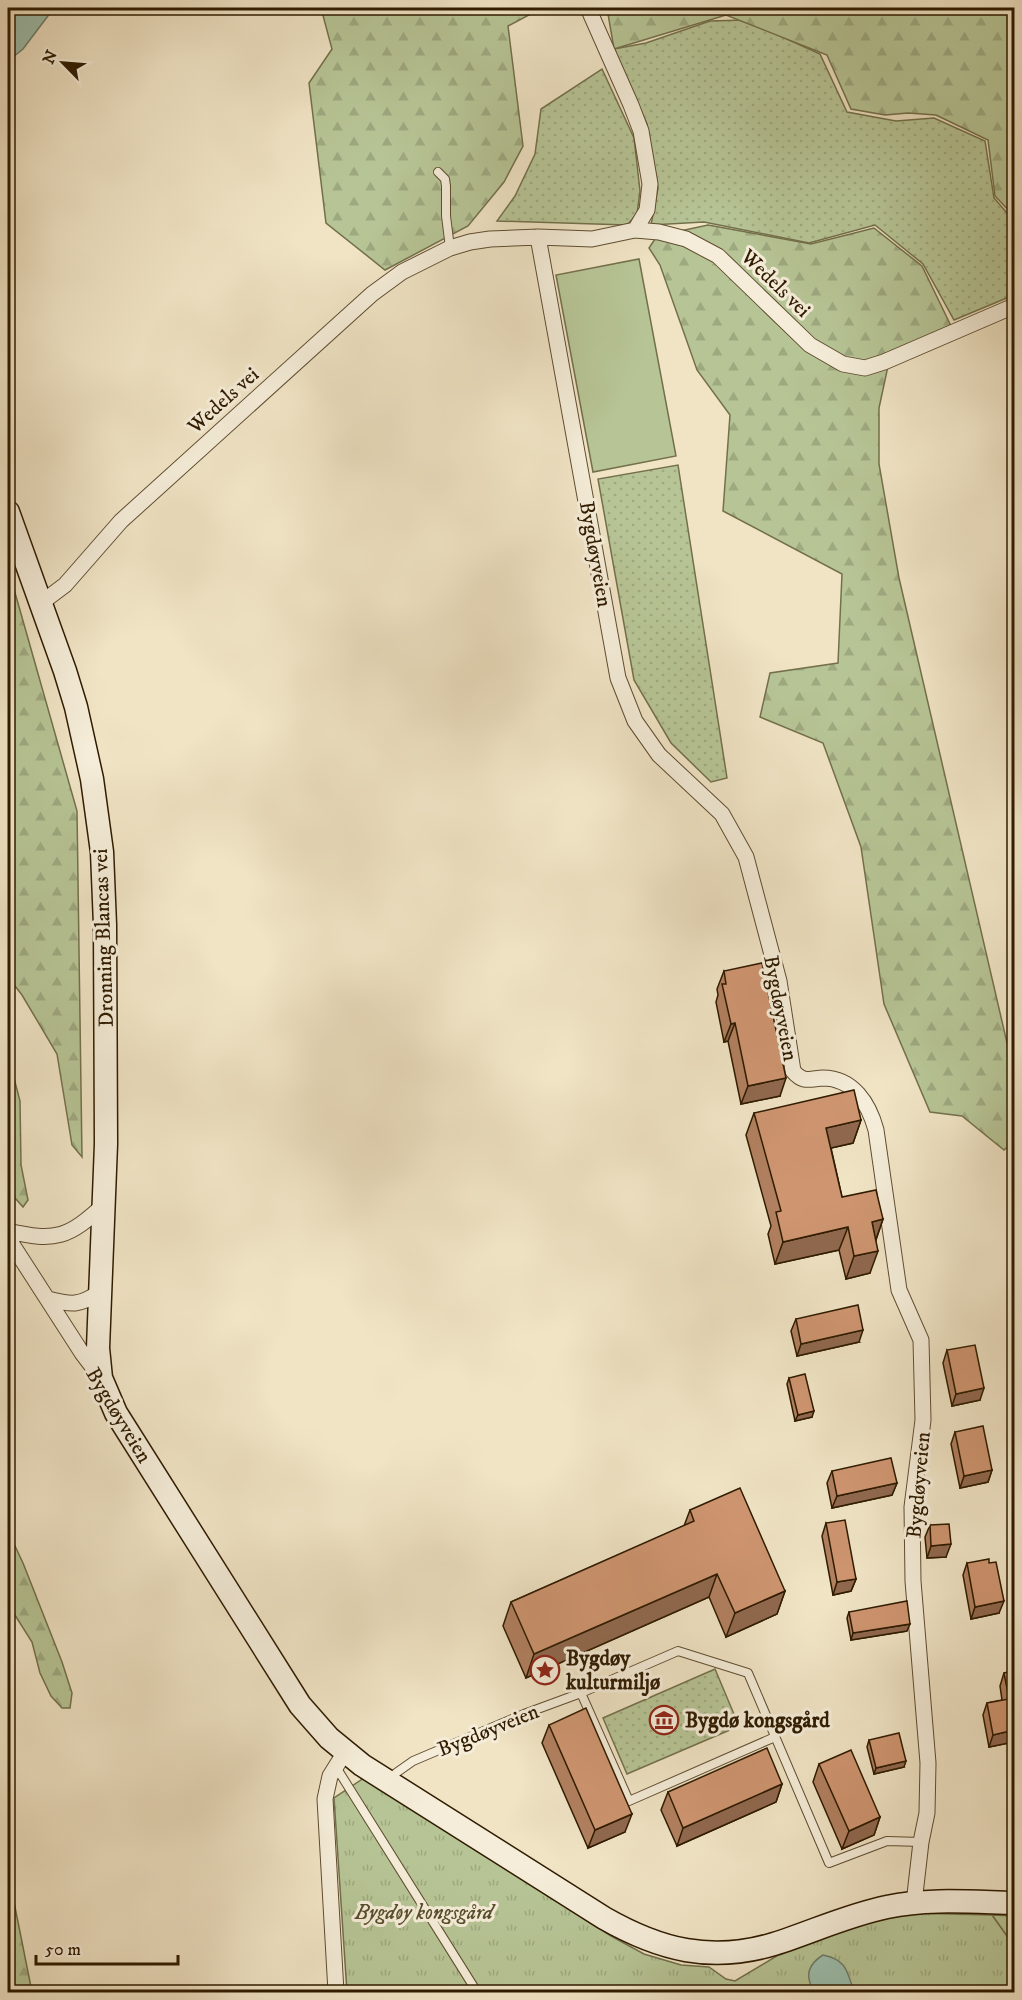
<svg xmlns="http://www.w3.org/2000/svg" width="1022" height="2000" viewBox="0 0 1022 2000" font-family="'IM FELL DW Pica',serif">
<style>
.grass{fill:url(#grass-dots);stroke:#73704b;stroke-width:1.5}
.forest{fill:url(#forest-firs);stroke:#73704b;stroke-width:1.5}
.park{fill:url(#park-tufts);stroke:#73704b;stroke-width:1.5}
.pitch{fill:#b7c596;stroke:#73704b;stroke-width:1.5}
.water{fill:#9cbfae;stroke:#707d68;stroke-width:1.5}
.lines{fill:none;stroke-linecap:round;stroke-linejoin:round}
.lane-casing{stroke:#5f4d31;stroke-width:10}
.street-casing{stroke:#5f4d31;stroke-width:17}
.secondary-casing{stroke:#2f1b00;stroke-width:25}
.lane{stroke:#f5edd9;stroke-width:8}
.street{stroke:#f5edd9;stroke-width:15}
.secondary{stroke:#f5edd9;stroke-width:22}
.wall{fill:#b18060;stroke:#2f1b00;stroke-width:1.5}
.shaded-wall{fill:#90684e;stroke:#2f1b00;stroke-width:1.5}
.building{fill:#ce9570;stroke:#2f1b00;stroke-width:1.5}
.labels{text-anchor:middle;stroke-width:6;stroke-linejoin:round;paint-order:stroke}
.street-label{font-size:21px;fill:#2f1b00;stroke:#f5edd9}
.poi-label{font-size:21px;font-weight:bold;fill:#2f1b00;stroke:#f5edd9;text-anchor:start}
.park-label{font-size:21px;font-style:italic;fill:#584e2d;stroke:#f5edd9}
</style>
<defs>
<pattern id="grass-dots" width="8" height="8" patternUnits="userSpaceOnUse" patternTransform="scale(1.5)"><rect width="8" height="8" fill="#b7c596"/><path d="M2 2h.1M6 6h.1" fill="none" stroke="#9ea980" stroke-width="1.8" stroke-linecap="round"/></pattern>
<pattern id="forest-firs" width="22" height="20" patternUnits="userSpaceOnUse" patternTransform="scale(1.5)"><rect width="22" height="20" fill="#b7c596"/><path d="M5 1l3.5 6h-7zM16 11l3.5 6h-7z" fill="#9ea980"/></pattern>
<pattern id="park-tufts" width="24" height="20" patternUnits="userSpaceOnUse" patternTransform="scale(1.5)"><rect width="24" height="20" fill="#b7c596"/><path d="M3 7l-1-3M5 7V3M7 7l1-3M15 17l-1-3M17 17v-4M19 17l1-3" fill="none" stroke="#9ea980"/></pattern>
</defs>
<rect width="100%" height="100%" fill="#f0e4c5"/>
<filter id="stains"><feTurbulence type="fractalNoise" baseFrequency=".00333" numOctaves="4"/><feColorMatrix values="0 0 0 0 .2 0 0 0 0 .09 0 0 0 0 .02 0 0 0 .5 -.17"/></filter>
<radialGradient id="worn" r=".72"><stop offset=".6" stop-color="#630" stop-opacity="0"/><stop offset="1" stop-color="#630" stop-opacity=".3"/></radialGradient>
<path class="grass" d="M 745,20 L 820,54 L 847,112 L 896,121 L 934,118 L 985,141 L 994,198 L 1014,221 L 1014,295 L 954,320 L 923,264 L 875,225 L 809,243 L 704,222 L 651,225 L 658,188 L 647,124 L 614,49 L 646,43 L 710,21 Z
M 602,69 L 634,138 L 640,191 L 637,214 L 627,225 L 497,221 L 515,196 L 535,154 L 541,109 Z
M 678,465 L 727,778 L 711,782 L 671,743 L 634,680 L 598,479 Z
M 715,1669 L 739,1726 L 627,1774 L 603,1718 Z"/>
<path class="forest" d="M 321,8 L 542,8 L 508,26 L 523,146 L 504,182 L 468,226 L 385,270 L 326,223 L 309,83 L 332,49 Z
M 607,8 L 1014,8 L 1014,216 L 995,196 L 988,140 L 936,115 L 908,113 L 885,115 L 851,109 L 827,55 L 726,15 L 614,49 Z
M 708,225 L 811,244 L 874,228 L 922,266 L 952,328 L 891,352 L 879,408 L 879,464 L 899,578 L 1014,1073 L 1014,1141 L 1004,1150 L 962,1116 L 930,1112 L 884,1004 L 861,847 L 823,743 L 760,717 L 770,673 L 838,663 L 842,574 L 723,511 L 730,415 L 697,370 L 660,265 L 649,248 L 657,236 Z
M 8,568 L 77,811 L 82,1157 L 72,1145 L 57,1054 L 22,995 L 8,977 Z
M 8,1055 L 20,1101 L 21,1165 L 28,1200 L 23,1207 L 8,1190 Z
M 8,1531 L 23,1563 L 62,1662 L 72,1693 L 70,1708 L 62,1708 L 51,1696 L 40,1673 L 32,1642 L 8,1604 Z
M 8,1872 L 32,1992 L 8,1992 Z
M 992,1915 L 1014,1916 L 1014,1946 Z"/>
<path class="park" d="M 364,1778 L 611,1936 L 644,1954 L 681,1965 L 709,1967 L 726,1979 L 735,1981 L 790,1948 L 851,1926 L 910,1913 L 992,1915 L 1014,1946 L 1014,1992 L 347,1992 L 334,1798 Z"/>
<path class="pitch" d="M 639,259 L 676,456 L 593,472 L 556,275 Z"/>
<path class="water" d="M 8,8 L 54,8 L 23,49 L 8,61 Z
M 823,1955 C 847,1960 847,1971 854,1992 L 814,1992 C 805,1976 807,1965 823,1955 Z"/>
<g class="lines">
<g class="lane-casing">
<path id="lane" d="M 438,172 L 445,179 L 446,186 L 446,216 L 450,248
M 581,1693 L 629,1801 L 775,1737
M 336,1767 L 477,1992
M 390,1781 L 396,1773 L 413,1761 L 524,1714 L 581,1693 L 678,1651 L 748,1673 L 829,1863 L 887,1841 L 921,1842"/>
</g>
<g class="street-casing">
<path id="street" d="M 588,8 L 631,105 L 641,131 L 650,184 L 647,210 L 635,230
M 538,237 L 618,678 L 635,721 L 659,755 L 722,814 L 746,857 L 779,981 L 793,1071 C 803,1083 809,1079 823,1078 C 853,1078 869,1104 876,1130 L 899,1290 L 921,1340 L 923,1420 L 912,1507 L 913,1581 L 928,1763 L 927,1813 L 921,1842 L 914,1903
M 41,603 L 65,585 L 121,521 L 372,294 L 402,272 L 450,248 L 470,242 L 490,239 L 538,237 L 592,239 L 635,230 L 659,232 L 686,239 L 718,256 L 810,345 L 843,364 L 865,368 L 884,362 L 1014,306
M 8,1231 C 56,1242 68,1238 105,1204
M 8,1238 L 82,1353 L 101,1378
M 48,1299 C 72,1305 79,1306 100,1292
M 336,1992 L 325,1799 L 330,1776 L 345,1752"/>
</g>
<g class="secondary-casing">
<path id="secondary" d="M 8,512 L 65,671 L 76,707 L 92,779 L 102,852 L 105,925 L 106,1144 L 98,1348 L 101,1378 L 116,1413 L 300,1705 L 329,1738 L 362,1765 L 604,1918 C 660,1950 711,1963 774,1944 C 812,1932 848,1915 887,1907 C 928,1898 973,1902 1014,1903"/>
</g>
<use href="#lane" class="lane"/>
<use href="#street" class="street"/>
<use href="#secondary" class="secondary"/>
</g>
<path class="wall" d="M 724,971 L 780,1096 L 741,1104 L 728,1041 L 724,1042 L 716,1002 L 718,995 L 717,989 Z
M 754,1113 L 861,1120 L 853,1143 L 831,1148 L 842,1197 L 883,1219 L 876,1240 L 870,1273 L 846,1279 L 839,1250 L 775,1264 L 768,1234 L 771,1226 L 746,1135 Z
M 796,1319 L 859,1342 L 797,1356 L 791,1331 Z
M 947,1350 L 980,1400 L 952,1406 L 943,1363 Z
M 789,1378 L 812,1417 L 795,1421 L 787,1384 Z
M 955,1432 L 992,1470 L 988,1482 L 960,1488 L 951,1444 Z
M 832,1471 L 897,1483 L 892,1495 L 832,1508 L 827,1483 Z
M 690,1510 L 785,1591 L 777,1614 L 726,1637 L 709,1597 L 526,1678 L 503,1626 L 511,1602 L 684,1526 Z
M 826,1523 L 856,1579 L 851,1591 L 833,1595 L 822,1536 Z
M 930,1525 L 946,1557 L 927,1558 L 925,1537 Z
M 967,1563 L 999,1613 L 971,1619 L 963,1575 Z
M 849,1612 L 907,1631 L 851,1640 L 847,1618 Z
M 1014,1671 L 1014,1742 L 989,1747 L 983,1715 L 987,1703 L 1002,1700 L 1000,1686 L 1004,1673 Z
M 549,1725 L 625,1832 L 588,1848 L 542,1743 Z
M 869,1740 L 904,1767 L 874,1774 L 867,1747 Z
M 819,1764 L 880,1817 L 874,1835 L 842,1849 L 813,1782 Z
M 782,1784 L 776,1802 L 677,1846 L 661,1810 L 668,1792 Z"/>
<path class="shaded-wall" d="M 735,1023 L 728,1041 L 724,1042 L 731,1024 Z
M 786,1078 L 780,1096 L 741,1104 L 748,1086 Z
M 861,1120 L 853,1143 L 818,1151 L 826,1128 Z
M 883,1219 L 875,1242 L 872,1222 Z
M 848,1227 L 839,1250 L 775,1264 L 783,1242 Z
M 878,1251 L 870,1273 L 846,1279 L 854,1256 Z
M 863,1330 L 859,1342 L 797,1356 L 801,1344 Z
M 984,1388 L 980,1400 L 952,1406 L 956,1394 Z
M 814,1411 L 812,1417 L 795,1421 L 798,1415 Z
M 992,1470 L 988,1482 L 960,1488 L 964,1476 Z
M 897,1483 L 892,1495 L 832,1508 L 837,1496 Z
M 951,1544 L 946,1557 L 927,1558 L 931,1546 Z
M 717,1574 L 709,1597 L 526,1678 L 534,1654 Z
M 856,1579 L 851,1591 L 833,1595 L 837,1582 Z
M 785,1591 L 777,1614 L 726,1637 L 735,1613 Z
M 1004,1601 L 999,1613 L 971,1619 L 975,1607 Z
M 910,1624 L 907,1631 L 851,1640 L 853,1633 Z
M 1014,1730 L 1014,1742 L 989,1747 L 993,1735 Z
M 906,1761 L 904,1767 L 874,1774 L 876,1768 Z
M 782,1784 L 776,1802 L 677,1846 L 683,1828 Z
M 632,1814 L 625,1832 L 588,1848 L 595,1830 Z
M 880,1817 L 874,1835 L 842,1849 L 849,1831 Z"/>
<path class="building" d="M 762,963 L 786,1078 L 748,1086 L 735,1023 L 731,1024 L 722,984 L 726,984 L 724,971 Z
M 854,1090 L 861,1120 L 826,1128 L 842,1197 L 876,1190 L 883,1219 L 872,1222 L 878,1251 L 854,1256 L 848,1227 L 783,1242 L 776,1212 L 781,1211 L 754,1113 Z
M 858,1305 L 863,1330 L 801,1344 L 796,1319 Z
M 975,1345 L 984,1388 L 956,1394 L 947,1350 Z
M 805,1374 L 814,1411 L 798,1415 L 789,1378 Z
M 983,1426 L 992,1470 L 964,1476 L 955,1432 Z
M 891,1458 L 897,1483 L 837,1496 L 832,1471 Z
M 740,1488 L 785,1591 L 735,1613 L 717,1574 L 534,1654 L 511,1602 L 694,1521 L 690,1510 Z
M 845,1520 L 856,1579 L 837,1582 L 826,1523 Z
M 949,1524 L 951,1544 L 931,1546 L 930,1525 Z
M 989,1559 L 989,1563 L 996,1562 L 1004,1601 L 975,1607 L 967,1563 Z
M 907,1601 L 910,1624 L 853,1633 L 849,1612 Z
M 1014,1671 L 1014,1730 L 993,1735 L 987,1703 L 1009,1699 L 1004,1673 Z
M 586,1708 L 632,1814 L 595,1830 L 549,1725 Z
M 899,1733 L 906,1761 L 876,1768 L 869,1740 Z
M 767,1748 L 782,1784 L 683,1828 L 668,1792 Z
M 851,1750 L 880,1817 L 849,1831 L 819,1764 Z
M 802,1988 L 805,1992 L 794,1992 Z"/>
<defs>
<g id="sight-ring" transform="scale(1.5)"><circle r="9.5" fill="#f5edd9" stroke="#8f2418" stroke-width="1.5"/><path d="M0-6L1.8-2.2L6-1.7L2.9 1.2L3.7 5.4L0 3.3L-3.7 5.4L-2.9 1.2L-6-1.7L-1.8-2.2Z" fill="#8f2418"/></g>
<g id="museum-ring" transform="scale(1.5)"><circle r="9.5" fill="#f5edd9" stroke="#8f2418" stroke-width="1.5"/><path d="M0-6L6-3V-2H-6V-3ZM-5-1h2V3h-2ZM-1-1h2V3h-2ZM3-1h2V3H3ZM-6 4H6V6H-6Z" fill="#8f2418"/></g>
</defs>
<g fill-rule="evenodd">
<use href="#sight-ring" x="545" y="1670"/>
<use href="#museum-ring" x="664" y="1720"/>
</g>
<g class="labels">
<g class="street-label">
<text transform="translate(776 283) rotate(44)" y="7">Wedels vei</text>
<text transform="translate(223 400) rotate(-42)" y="7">Wedels vei</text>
<text transform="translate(596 554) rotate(80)" y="7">Bygdøyveien</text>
<text transform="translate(103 938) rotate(-92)" y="7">Dronning Blancas vei</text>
<text transform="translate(781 1008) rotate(79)" y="7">Bygdøyveien</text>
<text transform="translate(119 1415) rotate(59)" y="7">Bygdøyveien</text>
<text transform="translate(918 1485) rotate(-85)" y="7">Bygdøyveien</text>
<text transform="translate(488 1730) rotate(-22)" y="7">Bygdøyveien</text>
</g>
<g class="poi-label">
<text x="566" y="1665">Bygdøy<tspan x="566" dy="24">kulturmiljø</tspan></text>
<text x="685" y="1727">Bygdø kongsgård</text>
</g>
<g class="park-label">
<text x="424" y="1919">Bygdøy kongsgård</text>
</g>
</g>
<rect width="1022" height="2000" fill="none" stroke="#f0e4c5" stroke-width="30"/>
<rect x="9" y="9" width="1004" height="1982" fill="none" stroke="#2f1b00" stroke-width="3"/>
<rect x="15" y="15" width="992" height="1970" fill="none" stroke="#2f1b00" stroke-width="1.5"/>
<g transform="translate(63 63) rotate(295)" stroke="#f5edd9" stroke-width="4.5" paint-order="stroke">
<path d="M0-4.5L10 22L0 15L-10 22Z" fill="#2f1b00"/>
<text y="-9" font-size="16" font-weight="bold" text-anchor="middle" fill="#2f1b00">N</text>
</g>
<path d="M36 1955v9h142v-9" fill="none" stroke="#2f1b00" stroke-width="3"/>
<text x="45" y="1955" font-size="18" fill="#2f1b00" stroke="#f5edd9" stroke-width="4.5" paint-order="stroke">50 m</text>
<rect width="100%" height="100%" filter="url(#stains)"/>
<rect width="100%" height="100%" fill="url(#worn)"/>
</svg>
